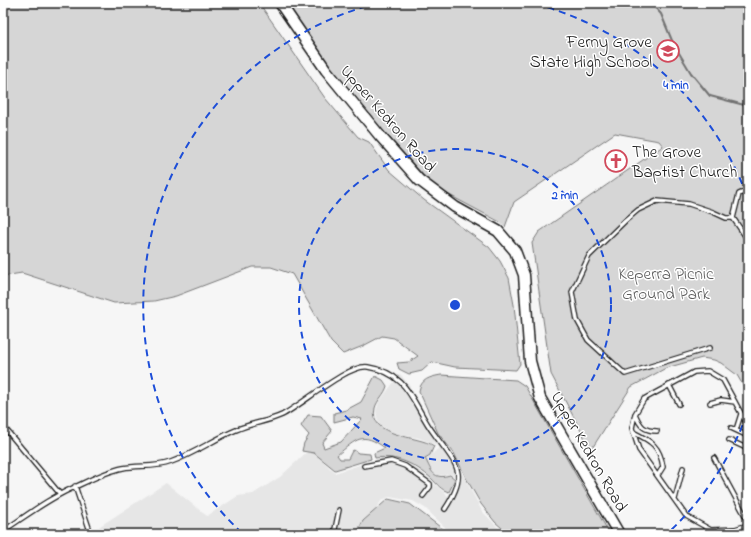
<svg xmlns="http://www.w3.org/2000/svg" width="751" height="537" viewBox="0 0 751 537" font-family="'Indie Flower',sans-serif">
<style>
.built{fill:#e6e6e6}
.green{fill:#d6d6d6;stroke:#797979}
.lines{fill:none;stroke-linecap:round;stroke-linejoin:round}
.stream{stroke:#727272;stroke-width:2}
.service-casing{stroke:#1c1c1c;stroke-width:6}
.secondary-casing{stroke:#1c1c1c;stroke-width:13}
.service{stroke:#fff;stroke-width:3.5}
.secondary{stroke:#fff;stroke-width:10}
.ring{fill:none;stroke:#1d4ed8;stroke-width:2;stroke-dasharray:7 5}
.labels{text-anchor:middle;stroke-width:3;stroke-linejoin:round;paint-order:stroke}
.poi-label{font-size:17px;fill:#1c1c1c;stroke:#fff;text-anchor:end}
.street-label{font-size:17px;fill:#1c1c1c;stroke:#fff}
.park-label{font-size:17px;fill:#5d5d5d;stroke:#fff}
.centre{fill:#1d4ed8;stroke:#fff;stroke-width:2}
.ring-label{font-size:12px;text-anchor:middle;font-weight:bold;fill:#1d4ed8;stroke:#fff;stroke-width:3;stroke-linejoin:round;paint-order:stroke}
</style>
<rect width="100%" height="100%" fill="#f6f6f6"/>
<filter id="ink" filterUnits="userSpaceOnUse"><feTurbulence type="fractalNoise" baseFrequency=".025" numOctaves="2"/><feDisplacementMap in="SourceGraphic" scale="8" xChannelSelector="R" yChannelSelector="G"/><feConvolveMatrix kernelMatrix="1 2 1 2 8 2 1 2 1" color-interpolation-filters="sRGB"/></filter>
<g filter="url(#ink)">
<path class="built" d="M 400,374 L 409,385 L 434,432 L 454,458 L 482,511 L 504,534 L 452,534 L 425,508 L 413,501 L 389,497 L 382,500 L 358,534 L 88,534 L 166,483 L 207,516 L 238,496 L 253,494 L 280,477 L 310,449 L 335,473 L 381,458 L 397,459 L 420,471 L 448,496 L 453,490 L 457,479 L 451,474 L 437,476 L 432,471 L 426,459 L 439,448 L 437,445 L 419,438 L 394,434 L 380,425 L 377,418 L 376,411 L 379,402 Z"/>
<path class="green" d="M 3,3 L 259,3 L 325,98 L 358,137 L 369,142 L 389,170 L 424,200 L 489,247 L 500,261 L 509,278 L 514,305 L 520,364 L 516,370 L 455,367 L 432,362 L 422,371 L 409,374 L 399,369 L 397,363 L 409,362 L 418,356 L 394,338 L 382,336 L 363,346 L 343,354 L 331,342 L 292,274 L 271,267 L 252,267 L 176,296 L 154,301 L 114,303 L 22,273 L 3,276 Z
M 282,3 L 748,3 L 748,394 L 737,375 L 721,363 L 714,360 L 702,358 L 666,368 L 631,387 L 591,450 L 551,374 L 532,243 L 539,232 L 663,146 L 659,141 L 615,133 L 514,202 L 505,227 L 500,222 L 440,190 L 426,178 L 341,84 Z
M 441,375 L 516,380 L 525,386 L 607,529 L 608,534 L 509,534 L 495,522 L 481,504 L 466,478 L 454,453 L 438,433 L 419,391 C 421,379 430,377 441,375 Z
M 375,376 L 383,380 L 387,386 C 385,394 377,400 375,408 C 368,438 418,435 434,446 L 430,455 L 425,458 C 432,472 433,480 450,475 L 455,479 L 449,492 C 441,490 437,484 432,479 C 415,464 397,455 375,458 L 374,453 L 385,448 C 362,431 357,439 337,455 L 340,459 L 348,459 L 352,451 L 354,450 L 358,453 L 370,454 L 371,459 L 335,470 L 314,453 L 302,451 L 304,443 L 309,435 L 301,426 L 308,415 L 321,416 L 332,431 L 322,443 L 324,448 L 341,442 L 362,419 L 353,417 L 334,422 L 334,413 L 346,410 L 361,402 Z
M 388,499 L 410,504 L 444,530 L 437,534 L 356,534 L 363,521 Z"/>
<g class="lines">
<path class="stream" d="M 651,3 L 661,14 L 673,43 L 691,73 L 710,96 L 748,106"/>
<g class="service-casing">
<path id="service" d="M 748,190 L 739,194 L 733,218 L 748,240
M 710,348 L 625,374 L 588,340 L 577,320 L 572,292 L 589,256 L 625,221 L 638,210 L 657,201 L 689,204 L 713,212 L 726,218 L 733,218
M 669,385 L 679,404
M 710,403 L 721,400 L 735,402
M 635,414 C 640,426 644,431 657,431
M 3,426 L 60,494
M 748,426 L 723,380 L 708,371 L 694,372 L 644,399 L 635,414 L 632,428 L 639,450 L 686,516 L 711,530 L 735,529 L 748,525
M 731,428 L 748,436
M 736,430 L 741,414
M 633,432 C 651,441 660,446 663,467 L 658,475
M 729,440 L 744,447 L 748,451
M 714,458 L 748,521
M 364,466 L 391,461 L 405,466 L 430,484 L 430,487 L 423,496
M 75,486 L 91,534
M 675,499 L 683,468
M 3,531 C 26,516 49,498 75,487 C 90,480 107,471 123,468 C 139,465 155,468 171,462 C 194,454 214,439 236,430 C 251,423 267,422 282,415 C 302,405 348,364 368,367 C 411,374 412,405 435,435 C 457,466 469,473 445,509
M 334,534 L 339,510
M 647,534 L 666,534"/>
</g>
<g class="secondary-casing">
<path id="secondary" d="M 280,3 L 326,70 L 380,136 L 419,180 L 455,207 L 498,231 L 515,251 L 524,275 L 530,361 L 540,398 L 619,534"/>
</g>
<use href="#service" class="service"/>
<use href="#secondary" class="secondary"/>
</g>
</g>
<g class="ring">
<circle cx="455" cy="305" r="156"/>
<path d="M747 414A312 312 0 0 1 668 533M242 533A312 312 0 0 1 374 4M536 4A312 312 0 0 1 747 196"/>
</g>
<defs>
<g id="school-ring" transform="scale(1.15)"><circle r="9.5" fill="#fff" stroke="#d1495b" stroke-width="1.5"/><path d="M0-5L7-2L0 1L-7-2ZM-4 1L0 2.5L4 1V4Q0 6-4 4Z" fill="#d1495b"/></g>
<g id="church-ring" transform="scale(1.15)"><circle r="9.5" fill="#fff" stroke="#d1495b" stroke-width="1.5"/><path d="M-1.2-6h2.4v3.5h3.3v2.4h-3.3V6h-2.4V-.1h-3.3v-2.4h3.3Z" fill="#d1495b"/></g>
</defs>
<g fill-rule="evenodd">
<use href="#school-ring" x="668" y="51"/>
<use href="#church-ring" x="616" y="161"/>
</g>
<g class="labels">
<g class="poi-label">
<text x="652" y="47">Ferny Grove<tspan x="652" dy="20">State High School</tspan></text>
<text x="632" y="157" text-anchor="start">The Grove<tspan x="632" dy="20">Baptist Church</tspan></text>
</g>
<g class="street-label">
<text transform="translate(389 118) rotate(49)" y="6">Upper Kedron Road</text>
<text transform="translate(590 451) rotate(60)" y="6">Upper Kedron Road</text>
</g>
<g class="park-label">
<text x="666" y="279">Keperra Picnic<tspan x="666" dy="20">Ground Park</tspan></text>
</g>
</g>
<circle cx="455" cy="305" r="6" class="centre"/>
<g class="ring-label">
<text x="676" y="89">4 min</text>
<text x="565" y="199">2 min</text>
</g>
<rect width="751" height="537" fill="none" stroke="#fff" stroke-width="16"/>
<rect x="8" y="8" width="735" height="521" fill="none" stroke="#1c1c1c" stroke-width="1.5" filter="url(#ink)"/>
</svg>
